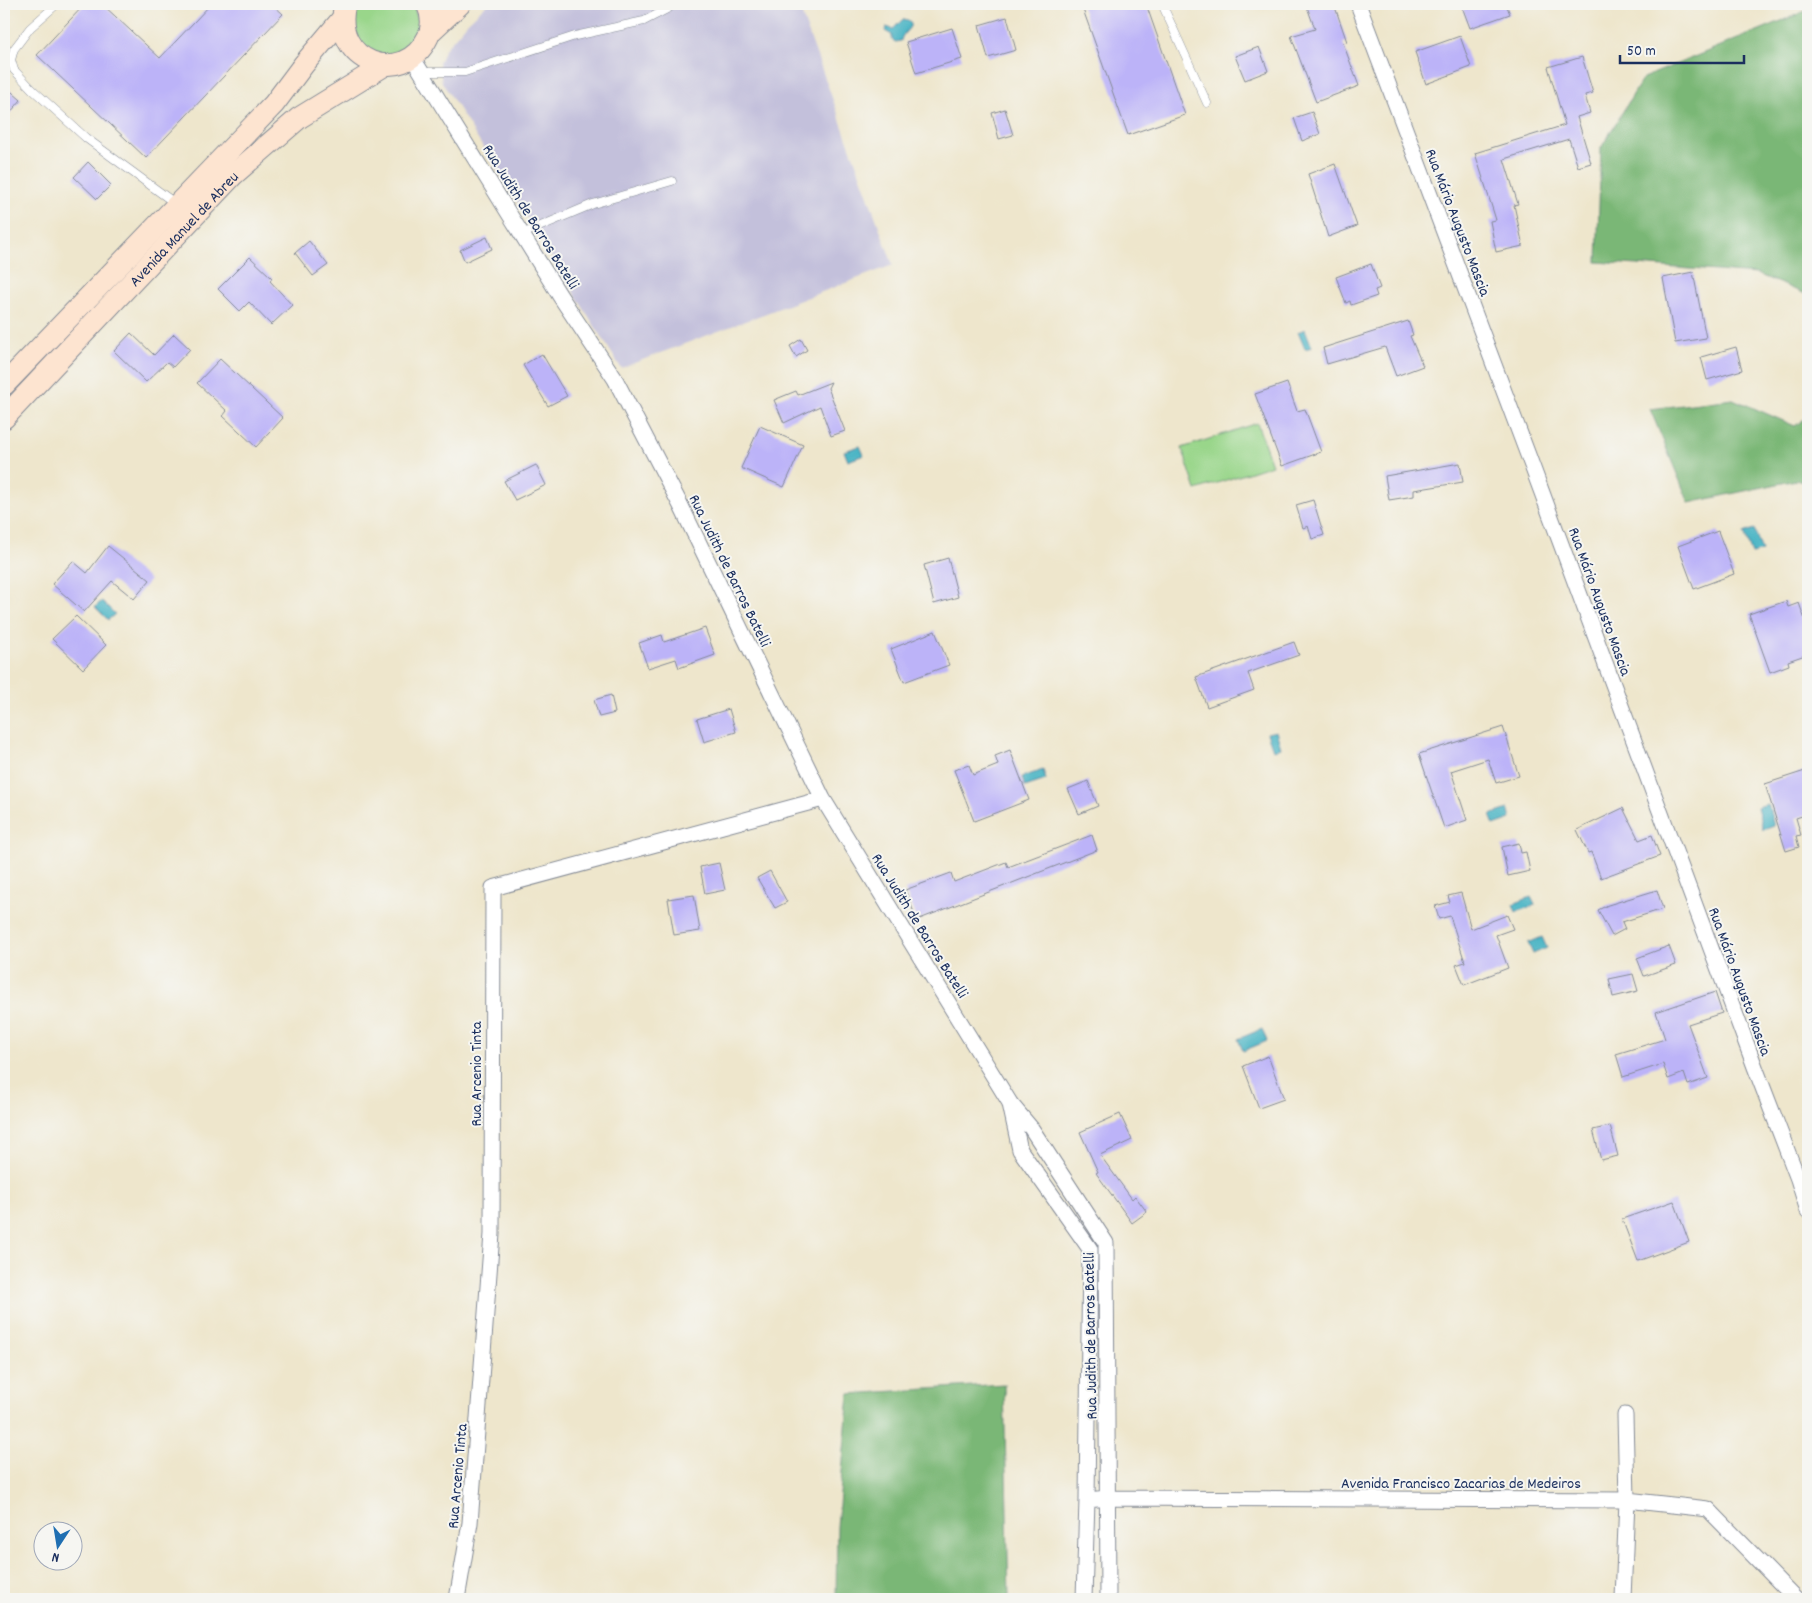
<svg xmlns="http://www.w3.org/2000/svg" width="1812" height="1603" viewBox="0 0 1812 1603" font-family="Dekko,sans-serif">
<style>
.industrial{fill:#c3c0db}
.green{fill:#99d68a;stroke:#5a8274}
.forest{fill:#7ab776;stroke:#4a736a}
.water{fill:#45b2c3;stroke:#307090}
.building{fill:#bcb3f8}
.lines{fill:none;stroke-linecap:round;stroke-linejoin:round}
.lane-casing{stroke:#848a95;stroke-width:9}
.street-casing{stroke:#848a95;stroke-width:17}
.secondary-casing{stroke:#848a95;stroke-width:23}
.lane{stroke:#fff;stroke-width:8}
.street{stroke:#fff;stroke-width:15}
.secondary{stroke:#fde4d0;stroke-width:21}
.labels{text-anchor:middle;stroke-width:4;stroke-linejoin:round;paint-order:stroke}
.street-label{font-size:16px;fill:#1b2f5e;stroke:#f6f6f2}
</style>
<rect width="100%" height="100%" fill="#f6f6f2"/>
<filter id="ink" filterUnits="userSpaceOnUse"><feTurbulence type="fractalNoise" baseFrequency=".02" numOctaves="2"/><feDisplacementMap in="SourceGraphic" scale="10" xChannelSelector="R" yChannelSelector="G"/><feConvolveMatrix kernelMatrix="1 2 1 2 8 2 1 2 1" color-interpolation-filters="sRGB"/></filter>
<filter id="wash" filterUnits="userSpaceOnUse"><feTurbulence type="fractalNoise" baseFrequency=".0096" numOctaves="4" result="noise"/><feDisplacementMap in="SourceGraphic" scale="20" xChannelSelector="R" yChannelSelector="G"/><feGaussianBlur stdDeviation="1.12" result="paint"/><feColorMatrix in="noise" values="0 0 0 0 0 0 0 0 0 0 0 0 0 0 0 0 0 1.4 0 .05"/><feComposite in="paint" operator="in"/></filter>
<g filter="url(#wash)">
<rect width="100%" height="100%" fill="#eee6cc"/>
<path class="industrial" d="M 487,4 L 798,4 L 893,265 L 621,368 L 442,82 L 439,63 L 445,49 L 468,22 Z"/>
<path class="green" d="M 351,4 L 413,4 L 418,20 L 414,38 L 401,51 L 383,56 L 352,39 Z
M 1257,423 L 1272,465 L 1196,490 L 1182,448 Z"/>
<path class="forest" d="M 1808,10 L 1808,295 L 1757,274 L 1597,262 L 1601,148 L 1643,78 Z
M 1733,399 L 1795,426 L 1808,416 L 1808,483 L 1796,480 L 1689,503 L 1650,409 Z
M 1004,1384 L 1009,1599 L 836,1599 L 837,1527 L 849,1394 Z"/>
<path class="water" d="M 903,19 L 908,20 L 911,24 C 909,31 902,33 901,41 L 896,42 L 892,40 L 892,35 L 885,31 L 886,27 L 893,29 Z
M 1305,329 L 1312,347 L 1305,349 L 1298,332 Z
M 860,446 L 864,455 L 848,461 L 844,451 Z
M 1754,529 L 1762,551 L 1752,554 L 1744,533 Z
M 102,601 L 115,614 L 108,620 L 95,607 Z
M 1276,731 L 1281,748 L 1273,750 L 1267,733 Z
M 1043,770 L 1046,780 L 1025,787 L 1022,777 Z
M 1768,804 L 1774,826 L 1763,830 L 1757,807 Z
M 1508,809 L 1511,819 L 1494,825 L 1490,815 Z
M 1531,897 L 1535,905 L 1516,912 L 1513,904 Z
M 1542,937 L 1547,948 L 1533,954 L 1528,943 Z
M 1262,1029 L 1267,1041 L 1243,1051 L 1238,1039 Z"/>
<g id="blocks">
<path class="building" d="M 85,4 L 102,4 L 160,58 L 211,4 L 272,4 L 283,14 L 146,158 L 37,55 Z
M 1081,4 L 1146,4 L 1185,115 L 1128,135 Z
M 1306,4 L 1334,4 L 1347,42 L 1343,43 L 1359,86 L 1316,102 L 1291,36 L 1315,29 Z
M 1461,4 L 1506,4 L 1510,14 L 1470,28 Z
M 1007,17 L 1016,50 L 988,58 L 979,25 Z
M 952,28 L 962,59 L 916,73 L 906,42 Z
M 1460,36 L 1471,67 L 1426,84 L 1415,52 Z
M 1259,47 L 1268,71 L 1245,80 L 1235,56 Z
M 1582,57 L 1593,93 L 1585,95 L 1590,113 L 1577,117 L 1591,163 L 1578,167 L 1569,139 L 1504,159 L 1518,204 L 1514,205 L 1523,246 L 1496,252 L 1490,221 L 1496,220 L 1475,153 L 1565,125 L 1548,67 Z
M 4,85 L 21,100 L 4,120 Z
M 1005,109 L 1013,135 L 999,139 L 992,113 Z
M 1312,112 L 1320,134 L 1302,141 L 1294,118 Z
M 88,162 L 111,185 L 97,199 L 74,177 Z
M 1335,164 L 1357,226 L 1328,237 L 1308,174 Z
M 487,237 L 492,249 L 465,262 L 460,250 Z
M 309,241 L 328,265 L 313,276 L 295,253 Z
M 250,257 L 272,278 L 270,281 L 292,305 L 271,325 L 249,302 L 240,311 L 218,289 Z
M 1371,264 L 1380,288 L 1375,290 L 1377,296 L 1351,305 L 1350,301 L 1346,303 L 1336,277 Z
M 1693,272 L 1706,338 L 1675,343 L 1663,278 Z
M 1408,321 L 1413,335 L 1410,336 L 1423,366 L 1396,376 L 1385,347 L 1327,364 L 1323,348 Z
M 131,333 L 154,355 L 174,334 L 190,349 L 173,367 L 167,362 L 146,382 L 114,351 Z
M 801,339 L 807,350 L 796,357 L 790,346 Z
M 1736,347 L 1742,370 L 1707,380 L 1701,357 Z
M 542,354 L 567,396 L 548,406 L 523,365 Z
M 220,359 L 283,418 L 256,447 L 223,416 L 227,411 L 197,383 Z
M 831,382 L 828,388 L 845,431 L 831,436 L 820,406 L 784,423 L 774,400 L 796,391 L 798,395 Z
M 1287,383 L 1297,411 L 1305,409 L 1321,452 L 1282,466 L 1255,394 Z
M 760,426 L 803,445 L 784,487 L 741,468 Z
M 1460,463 L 1463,482 L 1414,490 L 1414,496 L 1389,500 L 1385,476 Z
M 536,465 L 546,485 L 515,500 L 504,481 Z
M 1313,500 L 1324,535 L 1312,539 L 1308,526 L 1303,528 L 1296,505 Z
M 1718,531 L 1734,574 L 1694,589 L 1678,546 Z
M 108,546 L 150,580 L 134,599 L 112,581 L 84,612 L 52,584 L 73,561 L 87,573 Z
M 948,558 L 958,597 L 934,604 L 924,565 Z
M 1786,601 L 1788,607 L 1799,603 L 1808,628 L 1808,654 L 1788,661 L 1789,665 L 1770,672 L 1749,614 Z
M 76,616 L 106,645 L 83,669 L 52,639 Z
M 705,628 L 715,655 L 679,668 L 676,659 L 648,668 L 639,643 L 662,635 L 664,642 Z
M 935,631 L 949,665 L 904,682 L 891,649 Z
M 1294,642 L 1299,655 L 1248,673 L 1254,690 L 1207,707 L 1196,677 Z
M 611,695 L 615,713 L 599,717 L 594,700 Z
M 729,709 L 736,732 L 704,742 L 697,719 Z
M 1503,727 L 1519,776 L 1496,783 L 1488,759 L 1451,771 L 1467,820 L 1444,828 L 1419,754 Z
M 1010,750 L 1029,800 L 974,821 L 954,770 L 969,765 L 973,775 L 998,765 L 995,756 Z
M 1808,770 L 1808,814 L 1796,818 L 1801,835 L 1796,836 L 1799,847 L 1786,851 L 1765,784 Z
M 1088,781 L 1098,806 L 1079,814 L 1068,789 Z
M 1623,808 L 1639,840 L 1652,835 L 1660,856 L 1601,878 L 1591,852 L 1588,853 L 1577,830 Z
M 1092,835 L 1097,850 L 917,920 L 905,890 L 951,873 L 954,882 L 1006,862 L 1008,867 Z
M 1519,843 L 1521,853 L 1526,852 L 1530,871 L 1508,876 L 1502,847 Z
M 719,863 L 725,890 L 705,894 L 700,867 Z
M 770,871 L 787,902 L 775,908 L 757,878 Z
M 1657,890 L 1663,909 L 1622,922 L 1625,929 L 1612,936 L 1598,910 L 1608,905 Z
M 1461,893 L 1471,929 L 1507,915 L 1513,929 L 1496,935 L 1508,968 L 1464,985 L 1456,965 L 1465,962 L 1450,916 L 1439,919 L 1435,906 L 1450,902 L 1448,896 Z
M 694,895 L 700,931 L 674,935 L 668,899 Z
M 1669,946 L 1676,965 L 1644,976 L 1637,958 Z
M 1633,974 L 1638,991 L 1613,997 L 1609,979 Z
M 1715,992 L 1722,1013 L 1688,1024 L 1708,1078 L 1688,1085 L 1684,1073 L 1668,1079 L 1663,1064 L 1623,1077 L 1616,1054 L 1665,1039 L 1656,1012 Z
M 1268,1056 L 1284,1099 L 1259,1108 L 1243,1066 Z
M 1120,1114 L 1132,1140 L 1100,1155 L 1132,1199 L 1135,1196 L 1147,1212 L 1132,1223 L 1096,1173 L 1098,1172 L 1080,1132 Z
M 1610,1126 L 1618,1156 L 1601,1160 L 1593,1130 Z
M 1674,1201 L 1689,1242 L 1638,1261 L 1622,1219 Z"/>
</g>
</g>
<g filter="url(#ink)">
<use href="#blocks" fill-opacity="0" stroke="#848a95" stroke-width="1"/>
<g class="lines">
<g class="lane-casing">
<path id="lane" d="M 57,4 L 30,28 L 14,49 L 11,60 L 14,70 L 32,89 L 86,138 L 176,204
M 1162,4 L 1207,103
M 422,72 L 465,72 L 575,36 L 644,21 L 669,8 L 671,4
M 522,234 L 593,204 L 672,181"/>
</g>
<g class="street-casing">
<path id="street" d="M 1358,4 L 1528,455 L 1755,1067 L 1798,1179 L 1808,1211
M 412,57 L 560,296 L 615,379 L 680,504 L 823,799 L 1010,1103 L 1031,1128 L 1106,1243 L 1108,1599
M 1010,1104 L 1020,1150 L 1090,1249 L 1087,1500 L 1084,1599
M 1087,1500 L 1108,1498 L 1627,1500 L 1708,1509 L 1796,1599
M 457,1599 L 470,1523 L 492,1234 L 493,888 L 823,799
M 1623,1599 L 1627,1500 L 1625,1415"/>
</g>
<g class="secondary-casing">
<g id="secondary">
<path d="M 345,4 C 330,62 403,89 428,37 C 433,27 432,14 427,4"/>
<path d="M 430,32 L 460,4"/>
<path d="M 4,385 L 274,104 L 304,64 L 342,19"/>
<path id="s1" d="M 4,418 L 233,175 L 299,118 L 385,65"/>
</g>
</g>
<use href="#lane" class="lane"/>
<use href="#street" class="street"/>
<use href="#secondary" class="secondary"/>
</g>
</g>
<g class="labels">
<g class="street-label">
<text transform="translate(532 216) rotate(58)" y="6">Rua Judith de Barros Batelli</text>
<text transform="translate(1459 222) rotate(69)" y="6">Rua Mário Augusto Mascia</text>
<text dy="6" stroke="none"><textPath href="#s1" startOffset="261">Avenida Manuel de Abreu</textPath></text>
<text transform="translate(731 570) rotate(64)" y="6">Rua Judith de Barros Batelli</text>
<text transform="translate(1601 601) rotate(70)" y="6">Rua Mário Augusto Mascia</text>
<text transform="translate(921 925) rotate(58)" y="6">Rua Judith de Barros Batelli</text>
<text transform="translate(1741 981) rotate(70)" y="6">Rua Mário Augusto Mascia</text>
<text transform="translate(475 1074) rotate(-90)" y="6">Rua Arcenio Tinta</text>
<text transform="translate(1089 1336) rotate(-91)" y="6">Rua Judith de Barros Batelli</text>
<text transform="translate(456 1476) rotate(-85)" y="6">Rua Arcenio Tinta</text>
<text x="1461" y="1488">Avenida Francisco Zacarias de Medeiros</text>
</g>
</g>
<rect width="1812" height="1603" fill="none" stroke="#f6f6f2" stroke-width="20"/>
<g transform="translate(58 1546) rotate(192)"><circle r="24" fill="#f6f6f2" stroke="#9ea6b7"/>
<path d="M0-4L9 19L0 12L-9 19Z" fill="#1f6fb2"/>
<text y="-8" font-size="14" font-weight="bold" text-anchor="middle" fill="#1b2f5e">N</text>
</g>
<path d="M1620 55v8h124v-8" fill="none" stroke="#1b2f5e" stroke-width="2.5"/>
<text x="1627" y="55" font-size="15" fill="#1b2f5e" stroke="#f6f6f2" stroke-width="4" paint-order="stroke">50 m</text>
</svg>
